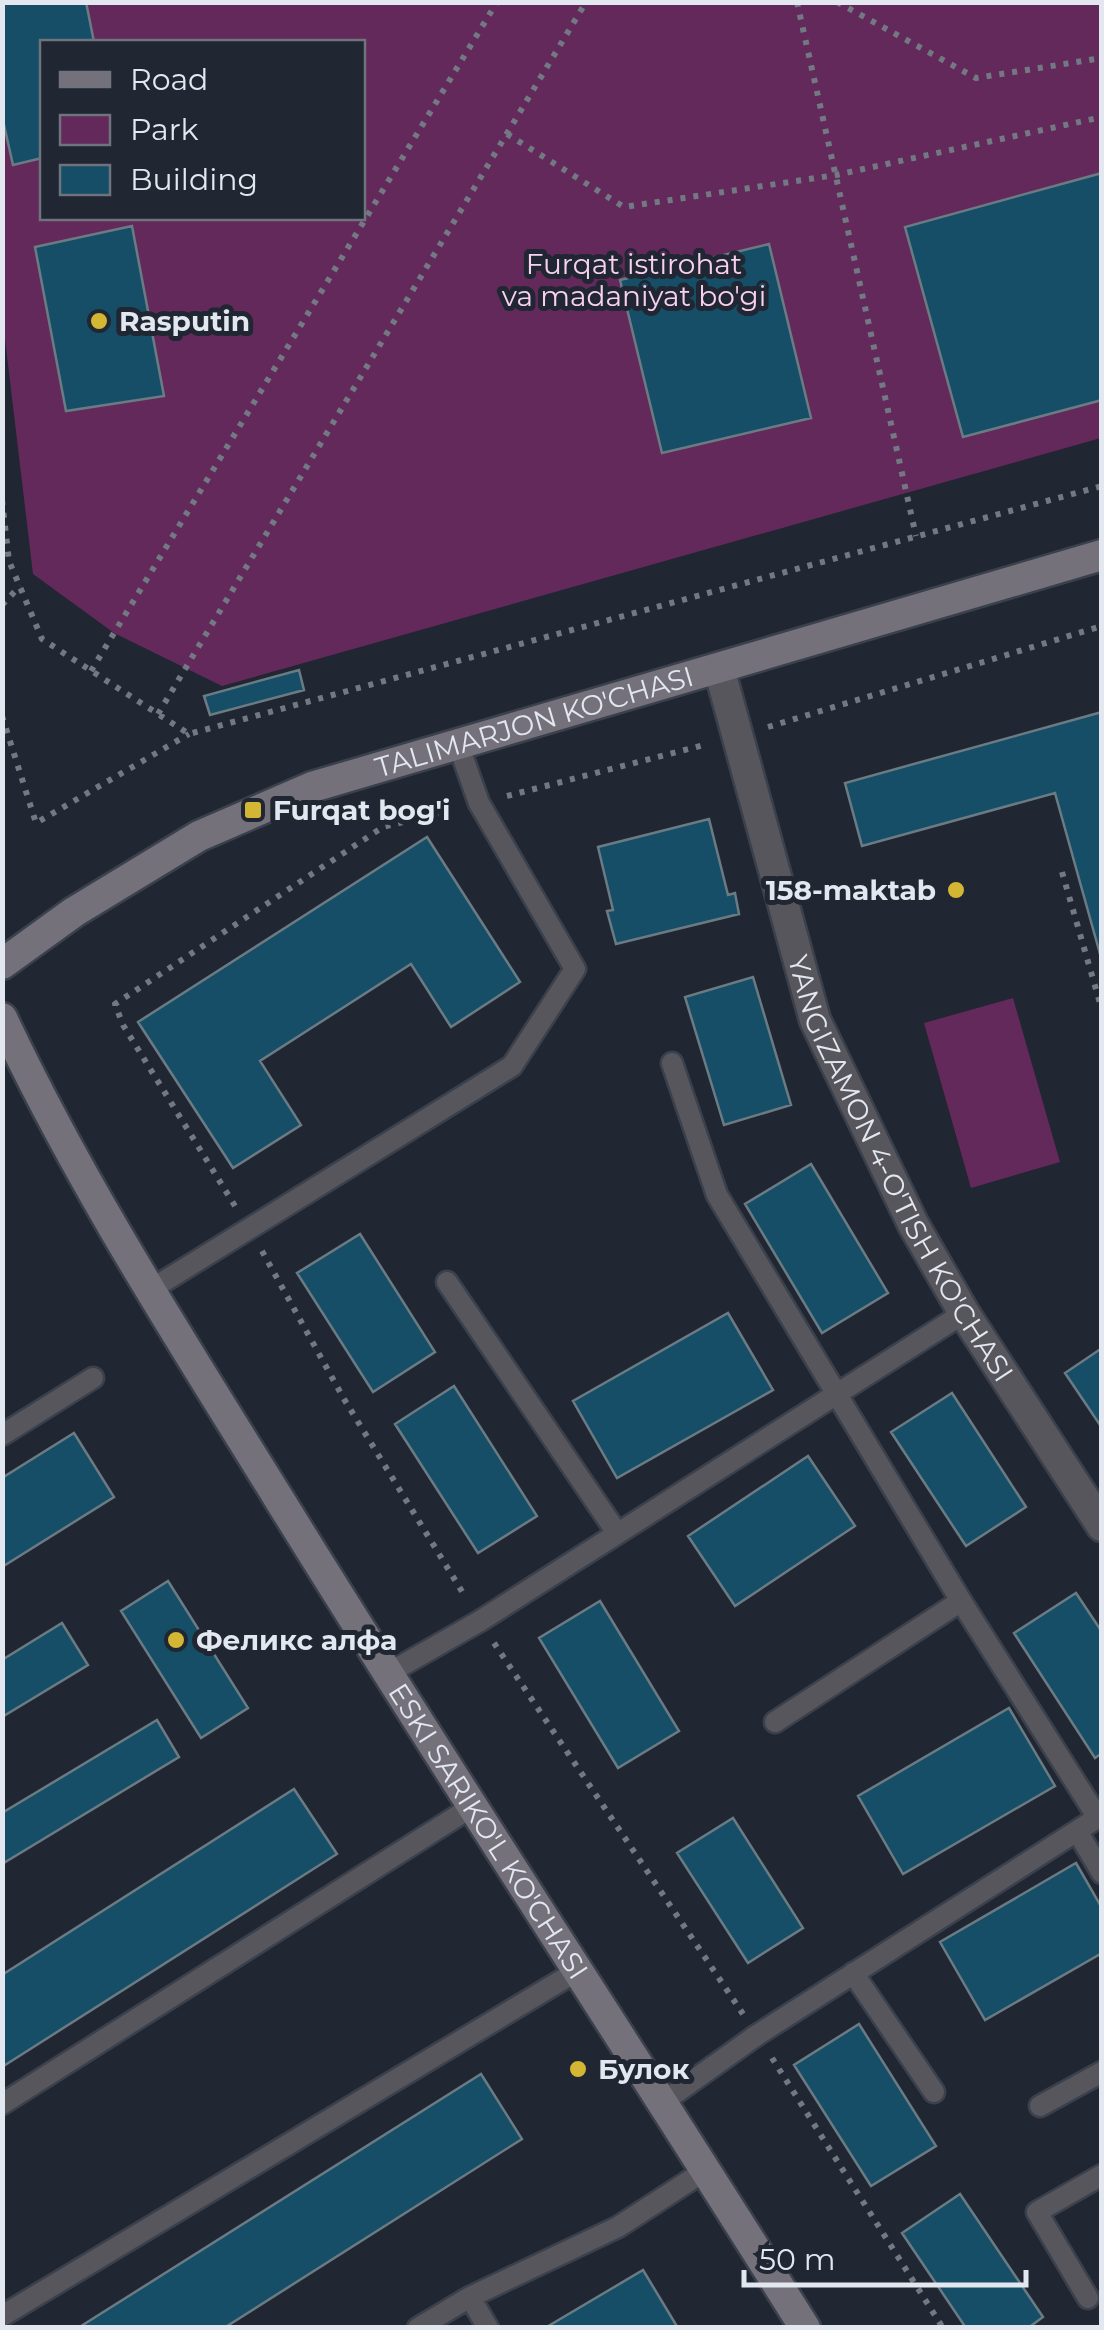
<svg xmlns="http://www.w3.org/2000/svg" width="1104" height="2330" viewBox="0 0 1104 2330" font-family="Montserrat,sans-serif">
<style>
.green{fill:#63295b;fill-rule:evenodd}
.building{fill:#154e66;stroke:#6b7b83;stroke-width:2.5}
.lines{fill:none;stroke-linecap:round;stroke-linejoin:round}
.lane-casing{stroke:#3b414c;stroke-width:25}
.street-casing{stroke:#3b414c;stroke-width:35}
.secondary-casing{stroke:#3b414c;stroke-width:35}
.path{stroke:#737983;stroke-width:6;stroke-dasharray:5 8;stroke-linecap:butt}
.lane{stroke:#58565d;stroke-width:20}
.street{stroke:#58565d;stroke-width:30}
.secondary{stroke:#74717b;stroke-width:30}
.poi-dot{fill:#d4b635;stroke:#202632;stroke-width:4}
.labels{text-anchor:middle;stroke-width:10;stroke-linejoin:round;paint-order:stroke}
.park-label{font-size:28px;fill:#f7d1ef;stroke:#202632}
.poi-label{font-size:28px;font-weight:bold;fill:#e3e7ef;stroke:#202632;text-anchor:start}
.street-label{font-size:28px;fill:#e3e7ef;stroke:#202632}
</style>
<rect width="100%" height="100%" fill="#202632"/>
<path class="green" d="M 2,3 L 1101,3 L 1101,438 L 222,686 L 114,633 L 33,574 L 2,314 ZM 42,42 L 362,42 L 362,218 L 42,218 Z
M 1013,998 L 1060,1162 L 971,1188 L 924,1023 Z"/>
<path class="building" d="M 2,2 L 86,2 L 94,42 L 42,42 L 42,158 L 13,165 L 2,116 Z
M 1102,173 L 1102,400 L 963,437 L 905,227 Z
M 132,226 L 164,396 L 66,411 L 35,247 Z
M 769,244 L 811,418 L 662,453 L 620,280 Z
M 299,670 L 304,690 L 210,715 L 204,696 Z
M 1102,712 L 1102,961 L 1055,793 L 862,846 L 845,783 Z
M 709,819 L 728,895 L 735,893 L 739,914 L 616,944 L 607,911 L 613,910 L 598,847 Z
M 427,837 L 520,982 L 451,1027 L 411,964 L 260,1061 L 301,1125 L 233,1168 L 138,1022 Z
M 753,977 L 791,1105 L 724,1125 L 685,997 Z
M 811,1164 L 888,1293 L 822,1333 L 745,1204 Z
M 360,1234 L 435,1352 L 373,1392 L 297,1273 Z
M 728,1313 L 773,1390 L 617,1478 L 573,1401 Z
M 1102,1348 L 1102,1428 L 1065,1373 Z
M 454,1386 L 537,1516 L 478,1553 L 395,1424 Z
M 952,1393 L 1026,1507 L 966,1546 L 891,1432 Z
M 74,1433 L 114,1497 L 2,1567 L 2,1478 Z
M 808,1456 L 855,1526 L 735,1606 L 688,1536 Z
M 168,1581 L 248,1708 L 201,1738 L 121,1611 Z
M 1076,1593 L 1102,1632 L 1102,1753 L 1095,1758 L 1014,1633 Z
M 600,1601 L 679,1731 L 618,1768 L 539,1638 Z
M 62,1623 L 88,1665 L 2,1717 L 2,1660 Z
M 1009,1708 L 1055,1786 L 903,1874 L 858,1796 Z
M 157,1720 L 179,1757 L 2,1864 L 2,1813 Z
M 294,1789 L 337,1854 L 2,2067 L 2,1975 Z
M 733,1818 L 803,1928 L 748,1963 L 677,1853 Z
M 1076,1863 L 1102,1908 L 1102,1953 L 985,2020 L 940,1942 Z
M 859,2024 L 936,2146 L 871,2186 L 794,2065 Z
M 481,2074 L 522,2139 L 224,2328 L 78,2328 Z
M 960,2194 L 1043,2317 L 1028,2328 L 966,2328 L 902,2233 Z
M 643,2270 L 678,2328 L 545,2328 Z"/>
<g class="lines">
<g class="lane-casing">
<path id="lane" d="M 672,1063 L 717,1195 L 961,1601 L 1098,1818
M 447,1282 L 617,1533
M 150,1290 L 512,1066 L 575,969 L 479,803 L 458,744
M 2,1435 L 93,1378
M 387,1674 L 480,1621 L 964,1313
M 775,1722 L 961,1601
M 1077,1831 L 1102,1873
M 853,1973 L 934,2092
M 663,2102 L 757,2035 L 1102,1815
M 2,2104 L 470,1808
M 1040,2106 L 1102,2072
M 470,2297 L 488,2328
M 1088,2298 L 1037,2212 L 1102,2175
M 2,2316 L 577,1971
M 418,2328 L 470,2297 L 618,2227 L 706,2170"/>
</g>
<g class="street-casing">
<g id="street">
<path id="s1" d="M 719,668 L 815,1020 L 913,1224 L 964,1313 L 1102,1526"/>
</g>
</g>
<g class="secondary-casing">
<g id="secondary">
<path id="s2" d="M 2,964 L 74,912 L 199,836 L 312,787 L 1102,555"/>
<path id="s3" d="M 2,1018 C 81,1186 182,1342 279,1499 C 451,1778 631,2050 805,2328"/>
</g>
</g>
<path class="path" d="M 797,2 L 916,536
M 837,2 L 976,78 L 1102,58
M 507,134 L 624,207 L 836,175 L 1102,117
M 2,500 L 9,561 L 42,639 L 189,734 L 1102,486
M 2,605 L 20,586
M 91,671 L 497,2
M 158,714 L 586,2
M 2,716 L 36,823 L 189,734
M 768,727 L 1102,626
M 507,796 L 708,744
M 1062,872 L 1102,1010
M 235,1206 L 123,1025 L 115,1004 L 383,827 L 451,810
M 262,1251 L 344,1399 L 466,1598
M 494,1643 L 743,2014
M 772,2058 L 943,2328"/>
<use href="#lane" class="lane"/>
<use href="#street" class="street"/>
<use href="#secondary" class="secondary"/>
</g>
<g class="poi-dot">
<circle cx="99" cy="321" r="10"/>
<rect x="243" y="800" width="20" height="20" rx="5"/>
<circle cx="956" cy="890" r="10"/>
<circle cx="176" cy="1640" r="10"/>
<circle cx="578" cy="2069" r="10"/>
</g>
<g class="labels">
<g class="park-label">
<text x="634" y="274">Furqat istirohat<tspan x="634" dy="32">va madaniyat bo'gi</tspan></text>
</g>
<g class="poi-label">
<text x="119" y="331">Rasputin</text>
<text x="273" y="820">Furqat bog'i</text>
<text x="936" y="900" text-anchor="end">158-maktab</text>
<text x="196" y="1650">Феликс алфа</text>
<text x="598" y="2079">Булок</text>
</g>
<g class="street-label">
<text dy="10" stroke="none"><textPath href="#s2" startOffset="590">TALIMARJON KO'CHASI</textPath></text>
<text dy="10" stroke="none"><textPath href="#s1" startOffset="535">YANGIZAMON 4-O'TISH KO'CHASI</textPath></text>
<text dy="10" stroke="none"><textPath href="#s3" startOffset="948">ESKI SARIKO'L KO'CHASI</textPath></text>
</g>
</g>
<rect width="1104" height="2330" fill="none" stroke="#e3e7ef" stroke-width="10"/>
<rect x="40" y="40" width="325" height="180" fill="#202632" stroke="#6e737e" stroke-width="2.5"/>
<rect x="60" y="72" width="50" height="15" fill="#74717b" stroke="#6e737e" stroke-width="2.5"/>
<text x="130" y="90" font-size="30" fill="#e3e7ef">Road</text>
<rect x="60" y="115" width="50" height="30" fill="#63295b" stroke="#6e737e" stroke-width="2.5"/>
<text x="130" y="140" font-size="30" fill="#e3e7ef">Park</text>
<rect x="60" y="165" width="50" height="30" fill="#154e66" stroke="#6e737e" stroke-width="2.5"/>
<text x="130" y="190" font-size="30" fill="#e3e7ef">Building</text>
<path d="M744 2270v15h282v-15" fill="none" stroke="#e3e7ef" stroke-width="5"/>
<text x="759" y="2270" font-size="30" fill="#e3e7ef" stroke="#202632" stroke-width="8" paint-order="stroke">50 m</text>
</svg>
